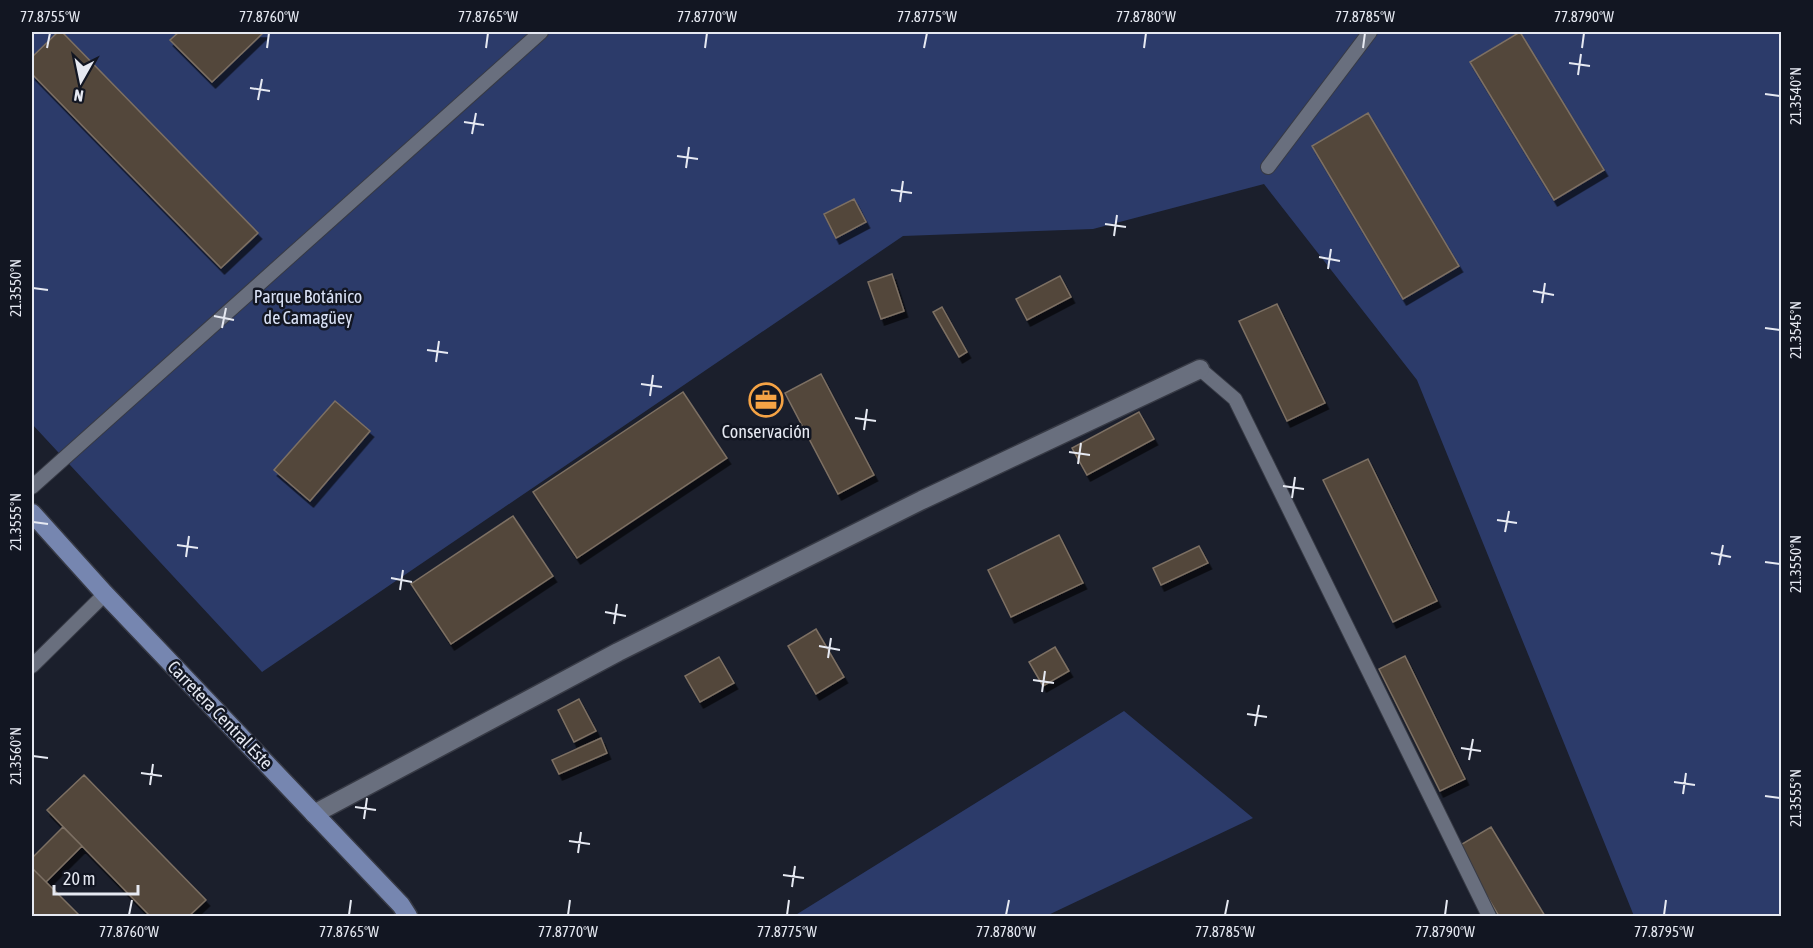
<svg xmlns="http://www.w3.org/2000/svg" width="1813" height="948" viewBox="0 0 1813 948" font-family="'Asap Condensed',sans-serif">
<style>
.green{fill:#2c3b6a}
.building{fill:#52463b;stroke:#7d7063;stroke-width:1.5;filter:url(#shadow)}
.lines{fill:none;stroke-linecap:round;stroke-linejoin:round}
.service-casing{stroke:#373a45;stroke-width:16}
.minor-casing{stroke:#373a45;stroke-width:21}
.primary-casing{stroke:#373a45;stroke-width:21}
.service{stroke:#696f7e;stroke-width:14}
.minor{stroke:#696f7e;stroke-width:18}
.primary{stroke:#7686b0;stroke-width:18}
.ticks{fill:none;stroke:#e6e9f2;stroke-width:2}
.labels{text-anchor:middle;stroke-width:5;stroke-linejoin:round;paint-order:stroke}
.park-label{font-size:18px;fill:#dae2f6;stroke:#121622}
.poi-label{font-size:18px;fill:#e6e9f2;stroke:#121622}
.street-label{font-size:18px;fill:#e6e9f2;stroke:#121622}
.neatline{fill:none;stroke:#e6e9f2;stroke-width:2}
.ticks-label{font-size:15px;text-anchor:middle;fill:#e6e9f2}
</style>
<defs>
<filter id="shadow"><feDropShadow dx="3.5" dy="6" stdDeviation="0" flood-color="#0009"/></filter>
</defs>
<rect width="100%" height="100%" fill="#1b1f2c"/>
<path class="green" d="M 32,32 L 1781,32 L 1781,916 L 1634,916 L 1417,380 L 1264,184 L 1093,229 L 903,236 L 262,672 L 32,424 Z
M 1124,711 L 1253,818 L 1046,916 L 794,916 Z"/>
<path class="building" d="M 58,32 L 62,32 L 258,233 L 221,268 L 32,74 L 32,57 Z
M 179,32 L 264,32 L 212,82 L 170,40 Z
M 1520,32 L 1604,170 L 1554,200 L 1470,62 Z
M 1368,113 L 1459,266 L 1403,299 L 1312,146 Z
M 854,199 L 866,222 L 836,238 L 824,214 Z
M 892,274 L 904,311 L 881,319 L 868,282 Z
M 1060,276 L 1071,297 L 1027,320 L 1016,299 Z
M 1277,304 L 1325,403 L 1287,421 L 1239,321 Z
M 942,307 L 967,352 L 959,357 L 933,312 Z
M 821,374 L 874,475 L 838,494 L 785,393 Z
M 683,392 L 727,458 L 577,558 L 533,492 Z
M 335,401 L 370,431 L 310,501 L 274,470 Z
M 1139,412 L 1154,439 L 1087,475 L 1072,448 Z
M 1368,459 L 1437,601 L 1393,622 L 1323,480 Z
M 513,516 L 553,576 L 451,644 L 411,584 Z
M 1059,535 L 1083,583 L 1011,617 L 988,570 Z
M 1199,546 L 1208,563 L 1161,585 L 1153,568 Z
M 816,629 L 844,677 L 816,694 L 788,646 Z
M 1055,647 L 1069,671 L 1043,686 L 1029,662 Z
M 1405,656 L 1465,779 L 1440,791 L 1379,669 Z
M 719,657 L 734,683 L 700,702 L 685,676 Z
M 579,699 L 596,731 L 574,742 L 558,710 Z
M 601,738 L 607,753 L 559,774 L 552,760 Z
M 84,775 L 206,900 L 189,916 L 150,916 L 47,810 Z
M 63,827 L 82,846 L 46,882 L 32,868 L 32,858 Z
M 1491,827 L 1545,916 L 1499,916 L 1457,847 Z
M 32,868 L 80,916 L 32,916 Z"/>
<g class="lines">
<g class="service-casing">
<path id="service" d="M 1268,167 L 1370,32
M 1200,369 L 1235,399 L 1489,916
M 32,487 L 541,32
M 32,666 L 105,594"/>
</g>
<g class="minor-casing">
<path id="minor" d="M 314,814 L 618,652 L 922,500 L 1200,369"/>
</g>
<g class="primary-casing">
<path id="primary" d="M 32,513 L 105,594 L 401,905 L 408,916"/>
</g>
<use href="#service" class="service"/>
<use href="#minor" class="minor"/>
<use href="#primary" class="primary"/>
</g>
<path class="ticks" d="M 47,48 L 50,33M 267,48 L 269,33M 486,48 L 488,33M 705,48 L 707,33M 924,48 L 927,33M 1144,48 L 1146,33M 1363,48 L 1365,33M 1582,48 L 1584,33M 1569,63 L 1590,66M 1578,75 L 1581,54M 250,88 L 270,91M 1765,94 L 1780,96M 258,100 L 262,79M 464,122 L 484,125M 472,134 L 476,113M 677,156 L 698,159M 686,168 L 689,147M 891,190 L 912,193M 900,202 L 903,181M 1105,224 L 1126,227M 1114,236 L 1117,215M 1319,257 L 1340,261M 1328,269 L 1331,249M 33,288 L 48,290M 1533,291 L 1554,295M 1542,303 L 1545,283M 214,316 L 234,320M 222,328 L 226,308M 1765,328 L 1780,330M 427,350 L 448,353M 436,362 L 439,341M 641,384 L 662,387M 650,396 L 653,375M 855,418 L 876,421M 864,430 L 867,409M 1069,452 L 1090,455M 1078,464 L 1081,443M 1283,486 L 1304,489M 1292,498 L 1295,477M 1497,520 L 1517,523M 33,522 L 48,524M 1505,532 L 1509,511M 177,545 L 198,548M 1711,553 L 1731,557M 186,557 L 189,536M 1765,562 L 1780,564M 1719,565 L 1723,545M 391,578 L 412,582M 400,590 L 403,570M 605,612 L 626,616M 614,624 L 617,604M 819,646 L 840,650M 828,658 L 831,638M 1033,680 L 1054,683M 1042,692 L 1045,671M 1247,714 L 1267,717M 1255,726 L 1259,705M 1461,748 L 1481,751M 33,756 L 48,758M 1469,760 L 1473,739M 141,773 L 162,776M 1674,782 L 1695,785M 150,785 L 153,764M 1683,794 L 1686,773M 1765,796 L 1780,798M 355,807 L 376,810M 364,819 L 367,798M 569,841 L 590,844M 578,853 L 581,832M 783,875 L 804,878M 792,887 L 795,866M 129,915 L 132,900M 349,915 L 351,900M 568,915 L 570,900M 787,915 L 789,900M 1006,915 L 1009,900M 1225,915 L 1228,900M 1445,915 L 1447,900M 1664,915 L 1666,900"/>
<defs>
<g id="office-ring" transform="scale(1.725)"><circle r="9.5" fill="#121622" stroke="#f5a345" stroke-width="1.5"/><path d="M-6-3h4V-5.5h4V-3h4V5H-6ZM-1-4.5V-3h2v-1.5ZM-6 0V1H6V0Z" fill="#f5a345"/></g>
</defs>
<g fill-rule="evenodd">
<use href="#office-ring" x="766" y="400"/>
</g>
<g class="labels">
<g class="park-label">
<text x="308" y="303">Parque Botánico<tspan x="308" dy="21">de Camagüey</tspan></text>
</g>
<g class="poi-label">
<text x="766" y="438">Conservación</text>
</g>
<g class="street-label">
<text transform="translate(220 715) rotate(46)" y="6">Carretera Central Este</text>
</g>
</g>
<rect width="1813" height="948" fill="none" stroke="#121622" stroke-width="66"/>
<g transform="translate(81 81) rotate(189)" stroke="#121622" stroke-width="4.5" paint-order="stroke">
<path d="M0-4.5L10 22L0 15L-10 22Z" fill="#e6e9f2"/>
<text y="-9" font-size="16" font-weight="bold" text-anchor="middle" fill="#e6e9f2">N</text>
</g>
<path d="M54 885v9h84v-9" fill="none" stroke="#e6e9f2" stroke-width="3"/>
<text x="63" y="885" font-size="18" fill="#e6e9f2" stroke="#121622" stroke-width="4.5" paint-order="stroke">20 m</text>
<rect x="33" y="33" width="1747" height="882" class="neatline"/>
<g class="ticks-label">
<text x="50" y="22">77.8755°W</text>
<text x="269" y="22">77.8760°W</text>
<text x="488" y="22">77.8765°W</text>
<text x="707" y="22">77.8770°W</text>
<text x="927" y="22">77.8775°W</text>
<text x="1146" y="22">77.8780°W</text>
<text x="1365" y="22">77.8785°W</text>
<text x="1584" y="22">77.8790°W</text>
<text transform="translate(1796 96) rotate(-90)" y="5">21.3540°N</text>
<text transform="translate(16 288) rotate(-90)" y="5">21.3550°N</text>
<text transform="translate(1796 330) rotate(-90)" y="5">21.3545°N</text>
<text transform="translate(16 522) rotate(-90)" y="5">21.3555°N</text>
<text transform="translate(1796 564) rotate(-90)" y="5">21.3550°N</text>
<text transform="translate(16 756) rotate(-90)" y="5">21.3560°N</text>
<text transform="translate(1796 798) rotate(-90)" y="5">21.3555°N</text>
<text x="129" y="937">77.8760°W</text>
<text x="349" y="937">77.8765°W</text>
<text x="568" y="937">77.8770°W</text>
<text x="787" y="937">77.8775°W</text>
<text x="1006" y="937">77.8780°W</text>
<text x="1225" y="937">77.8785°W</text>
<text x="1445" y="937">77.8790°W</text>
<text x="1664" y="937">77.8795°W</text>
</g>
</svg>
